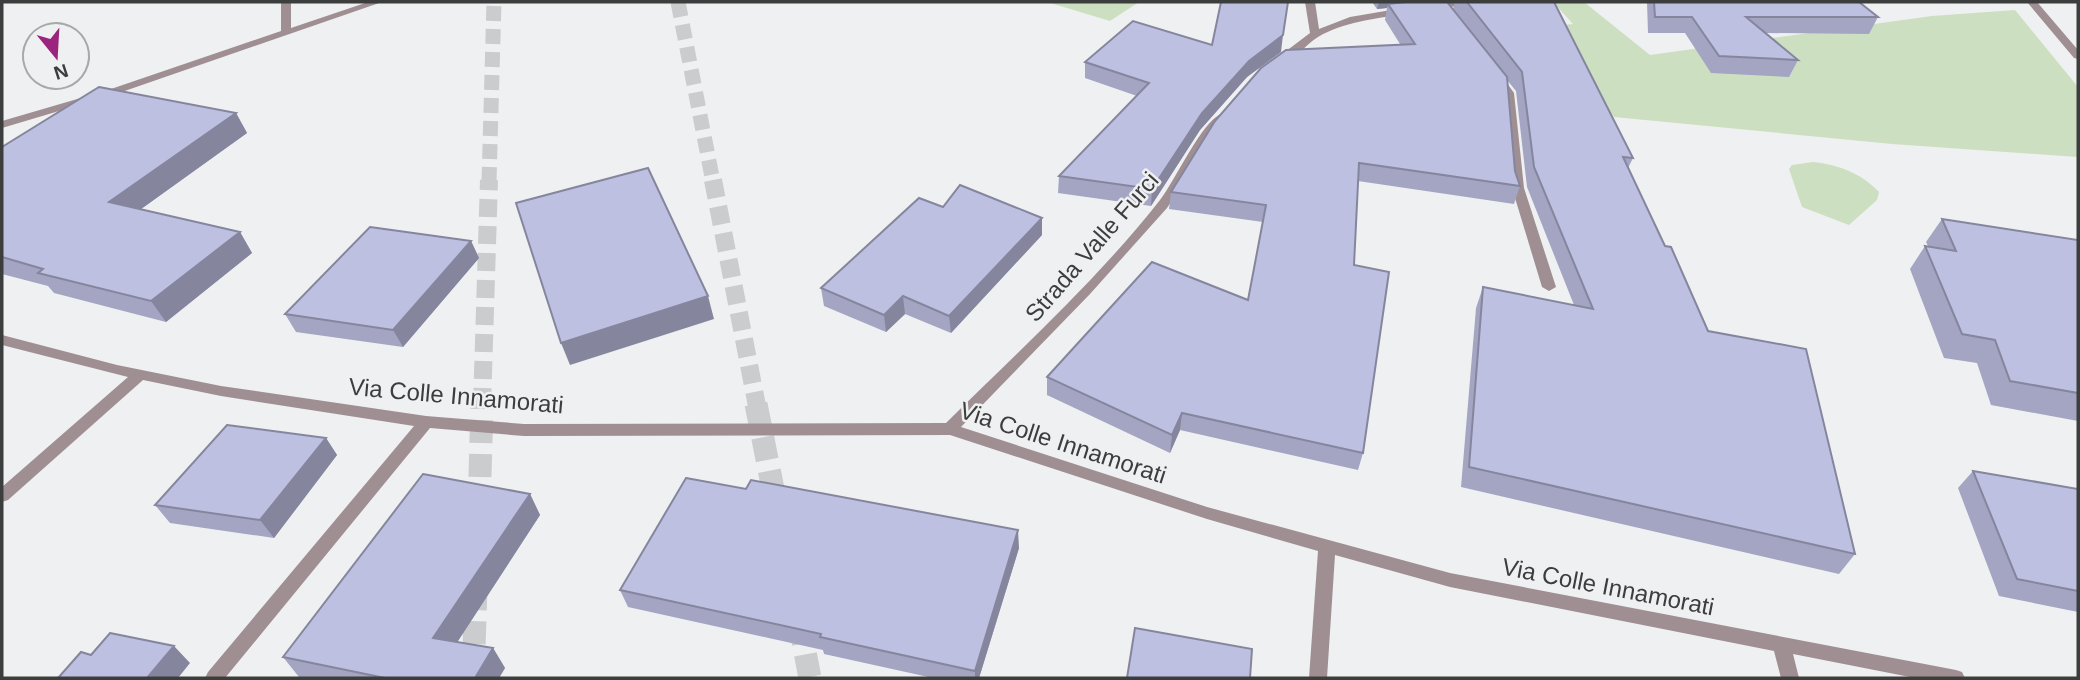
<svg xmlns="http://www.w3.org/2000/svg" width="2080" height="680" viewBox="0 0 2080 680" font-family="Arial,sans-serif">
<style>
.green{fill:#cddfc1}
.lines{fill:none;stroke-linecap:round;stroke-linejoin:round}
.trunk-tunnel-far2{stroke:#cbcccd;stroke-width:15;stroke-dasharray:15 8;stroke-linecap:butt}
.trunk-tunnel-far1{stroke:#cbcccd;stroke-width:18;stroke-dasharray:18 9;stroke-linecap:butt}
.trunk-tunnel{stroke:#cbcccd;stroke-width:23;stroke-dasharray:23 11;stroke-linecap:butt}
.minor{fill:#9f8f92;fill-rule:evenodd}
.wall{fill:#a3a5c2}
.shaded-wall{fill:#85869e}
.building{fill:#bec0e1;stroke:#85869e;stroke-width:2}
.labels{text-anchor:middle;stroke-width:5;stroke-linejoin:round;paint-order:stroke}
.street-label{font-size:24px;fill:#3c3d3d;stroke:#eff0f1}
</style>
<rect width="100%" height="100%" fill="#eff0f1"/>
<path class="green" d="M 1047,2 L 1139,2 L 1110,21 Z
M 1553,2 L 1584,2 L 1650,55 L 1932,16 L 2015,10 L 2078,87 L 2078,157 L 1892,144 L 1614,117 L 1592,88 L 1495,64 L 1454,11 L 1510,3 L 1532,28 L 1573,24 Z
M 1813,162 C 1839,165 1861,173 1879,192 L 1877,200 L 1849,225 L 1802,207 L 1789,169 L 1792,165 Z"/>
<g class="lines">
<path class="trunk-tunnel-far2" d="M 678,2 L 713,182
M 489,182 L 494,2"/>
<path class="trunk-tunnel-far1" d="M 713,180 L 757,406
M 482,406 L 489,180"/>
<path class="trunk-tunnel" d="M 756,404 L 777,509
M 479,511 L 482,404
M 799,621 L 810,678
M 473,678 L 476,587"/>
<path class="minor" d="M 281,2 L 291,2 L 291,28 L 368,2 L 382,2 L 116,94 L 2,128 L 2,121 L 108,90 L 281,31 Z
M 1305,2 L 1315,2 L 1319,29 L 1350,17 L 1403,8 L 1408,11 L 1403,14 C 1375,19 1343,22 1318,37 C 1306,44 1292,64 1277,62 L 1277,58 L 1310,33 Z
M 1446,2 L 1469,2 L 1464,5 L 1430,10 L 1425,7 Z
M 2027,2 L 2037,2 L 2078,50 L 2078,59 L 2074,58 Z
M 1498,75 L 1502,76 L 1514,93 L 1524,188 L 1556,287 L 1549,291 L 1542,287 L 1512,188 L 1504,93 L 1493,78 Z
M 1221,114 L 1227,117 L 1167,208 L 1090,294 L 961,427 L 1207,507 L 1450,573 L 1956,670 L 1962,672 L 1965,678 L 1915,678 L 1793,654 L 1799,678 L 1781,678 L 1774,651 L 1450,587 L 1335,555 L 1327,678 L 1309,678 L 1318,551 L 1207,519 L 950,435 L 524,436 L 430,428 L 225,678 L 205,678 L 208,672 L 414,426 L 221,396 L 143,380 L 8,500 L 2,502 L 2,487 L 128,377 L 2,345 L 2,335 L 117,365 L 221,386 L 426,416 L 524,424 L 946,423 C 1018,352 1098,279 1160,200 C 1175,181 1202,121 1221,114 Z"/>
</g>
<path class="wall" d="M 1372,2 L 1447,2 L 1453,9 L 1455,2 L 1554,2 L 1633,158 L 1628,168 L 1665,246 L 1708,331 L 1855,554 L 1839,574 L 1461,487 L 1476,308 L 1483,287 L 1574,305 L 1527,187 L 1516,91 L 1507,80 L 1515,171 L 1520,186 L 1514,204 L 1358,181 L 1354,265 L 1363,453 L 1358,470 L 1180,430 L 1170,453 L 1047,395 L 1047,377 L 1248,300 L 1263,222 L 1169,209 L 1171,192 L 1400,44 L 1385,20 L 1387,8 L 1377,9 Z
M 1647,2 L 1859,2 L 1878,17 L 1869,34 L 1766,33 L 1798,60 L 1789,77 L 1711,73 L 1685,33 L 1648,33 Z
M 1212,45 L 1281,52 L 1247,77 L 1200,130 L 1151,206 L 1058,193 L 1059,176 L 1137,96 L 1085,78 L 1085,62 Z
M 236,113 L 247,133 L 141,209 L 240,232 L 252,253 L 166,322 L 54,293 L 48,286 L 2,274 L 2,147 Z
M 943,207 L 1042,218 L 1042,235 L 951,333 L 905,314 L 886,332 L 824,306 L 821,288 Z
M 1942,219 L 2078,240 L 2078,421 L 1991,405 L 1977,363 L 1944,358 L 1910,269 L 1925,246 L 1928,246 L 1926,242 Z
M 471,241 L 479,258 L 403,347 L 296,332 L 285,314 Z
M 326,438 L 337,455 L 274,538 L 170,523 L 155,505 Z
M 1973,471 L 2078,489 L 2078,612 L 1999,596 L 1958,488 Z
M 530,494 L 540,515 L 457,642 L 493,648 L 505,668 L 499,678 L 307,678 L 299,677 L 283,657 Z
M 1019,548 L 979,678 L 933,678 L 824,654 L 823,650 L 628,607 L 620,590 Z"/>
<path class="shaded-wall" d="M 1379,2 L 1440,2 L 1388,4 L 1387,8 L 1377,9 Z
M 1283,35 L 1281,52 L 1247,77 L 1200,130 L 1151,206 L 1152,189 L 1202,113 L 1249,61 Z
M 236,113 L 247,133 L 123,222 L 109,202 Z
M 1042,218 L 1042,235 L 951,333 L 949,316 Z
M 240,232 L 252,253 L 166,322 L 151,301 Z
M 471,241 L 479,258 L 403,347 L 393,330 Z
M 708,296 L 714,319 L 570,365 L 561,343 Z
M 903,296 L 905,314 L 886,332 L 884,315 Z
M 1182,413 L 1180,430 L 1170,453 L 1172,435 Z
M 326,438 L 337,455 L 274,538 L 260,520 Z
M 530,494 L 540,515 L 447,658 L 433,638 Z
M 1018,530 L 1019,548 L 979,678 L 975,678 L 975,671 Z
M 174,646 L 190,663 L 178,678 L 147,678 Z
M 493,648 L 505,668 L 499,678 L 475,678 Z"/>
<path class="building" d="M 1221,2 L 1288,2 L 1283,35 L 1249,61 L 1202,113 L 1152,189 L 1059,176 L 1149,83 L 1085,62 L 1133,21 L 1212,45 Z
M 1405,2 L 1447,2 L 1507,77 L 1515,171 L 1520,186 L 1359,163 L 1354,265 L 1389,272 L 1363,453 L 1182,413 L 1172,435 L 1047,377 L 1152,262 L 1248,300 L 1266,205 L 1171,192 L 1215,121 L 1261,68 L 1286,50 L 1415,44 L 1388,4 Z
M 1467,2 L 1554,2 L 1633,158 L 1623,157 L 1665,246 L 1671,247 L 1708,331 L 1806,349 L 1855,554 L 1469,467 L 1483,287 L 1593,309 L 1534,167 L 1522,72 Z
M 1654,2 L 1859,2 L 1878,17 L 1746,17 L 1798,60 L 1719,56 L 1692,17 L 1655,17 Z
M 99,87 L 236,113 L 109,202 L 240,232 L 151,301 L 38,273 L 43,269 L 2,257 L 2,147 Z
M 648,168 L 708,296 L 561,343 L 516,203 Z
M 960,185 L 1042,218 L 949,316 L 903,296 L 884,315 L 821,288 L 919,198 L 943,207 Z
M 1942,219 L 2078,240 L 2078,393 L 2010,381 L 1995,340 L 1962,334 L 1925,246 L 1956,251 Z
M 370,227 L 471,241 L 393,330 L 285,314 Z
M 227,425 L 326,438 L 260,520 L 155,505 Z
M 1973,471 L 2078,489 L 2078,591 L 2017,579 Z
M 423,474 L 530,494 L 433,638 L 493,648 L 475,678 L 385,678 L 283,657 Z
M 686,478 L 746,489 L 751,480 L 1018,530 L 975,671 L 820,637 L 821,634 L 620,590 Z
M 1135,628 L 1252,649 L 1250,678 L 1127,678 Z
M 110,633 L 174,646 L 147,678 L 58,678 L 81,652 L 91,655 Z"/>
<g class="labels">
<g class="street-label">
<text transform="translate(1092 247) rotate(-49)" y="8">Strada Valle Furci</text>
<text transform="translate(456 396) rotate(5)" y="8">Via Colle Innamorati</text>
<text transform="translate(1063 443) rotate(18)" y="8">Via Colle Innamorati</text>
<text transform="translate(1608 587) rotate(11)" y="8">Via Colle Innamorati</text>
</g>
</g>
<rect width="2080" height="680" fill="none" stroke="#3c3d3d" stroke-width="7"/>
<g transform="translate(56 56) rotate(162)"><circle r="33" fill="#eff0f1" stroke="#a7a8a9" stroke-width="2"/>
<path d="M0-5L12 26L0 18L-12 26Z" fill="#9b247e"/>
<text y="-10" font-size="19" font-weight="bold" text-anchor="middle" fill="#3c3d3d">N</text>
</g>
</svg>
